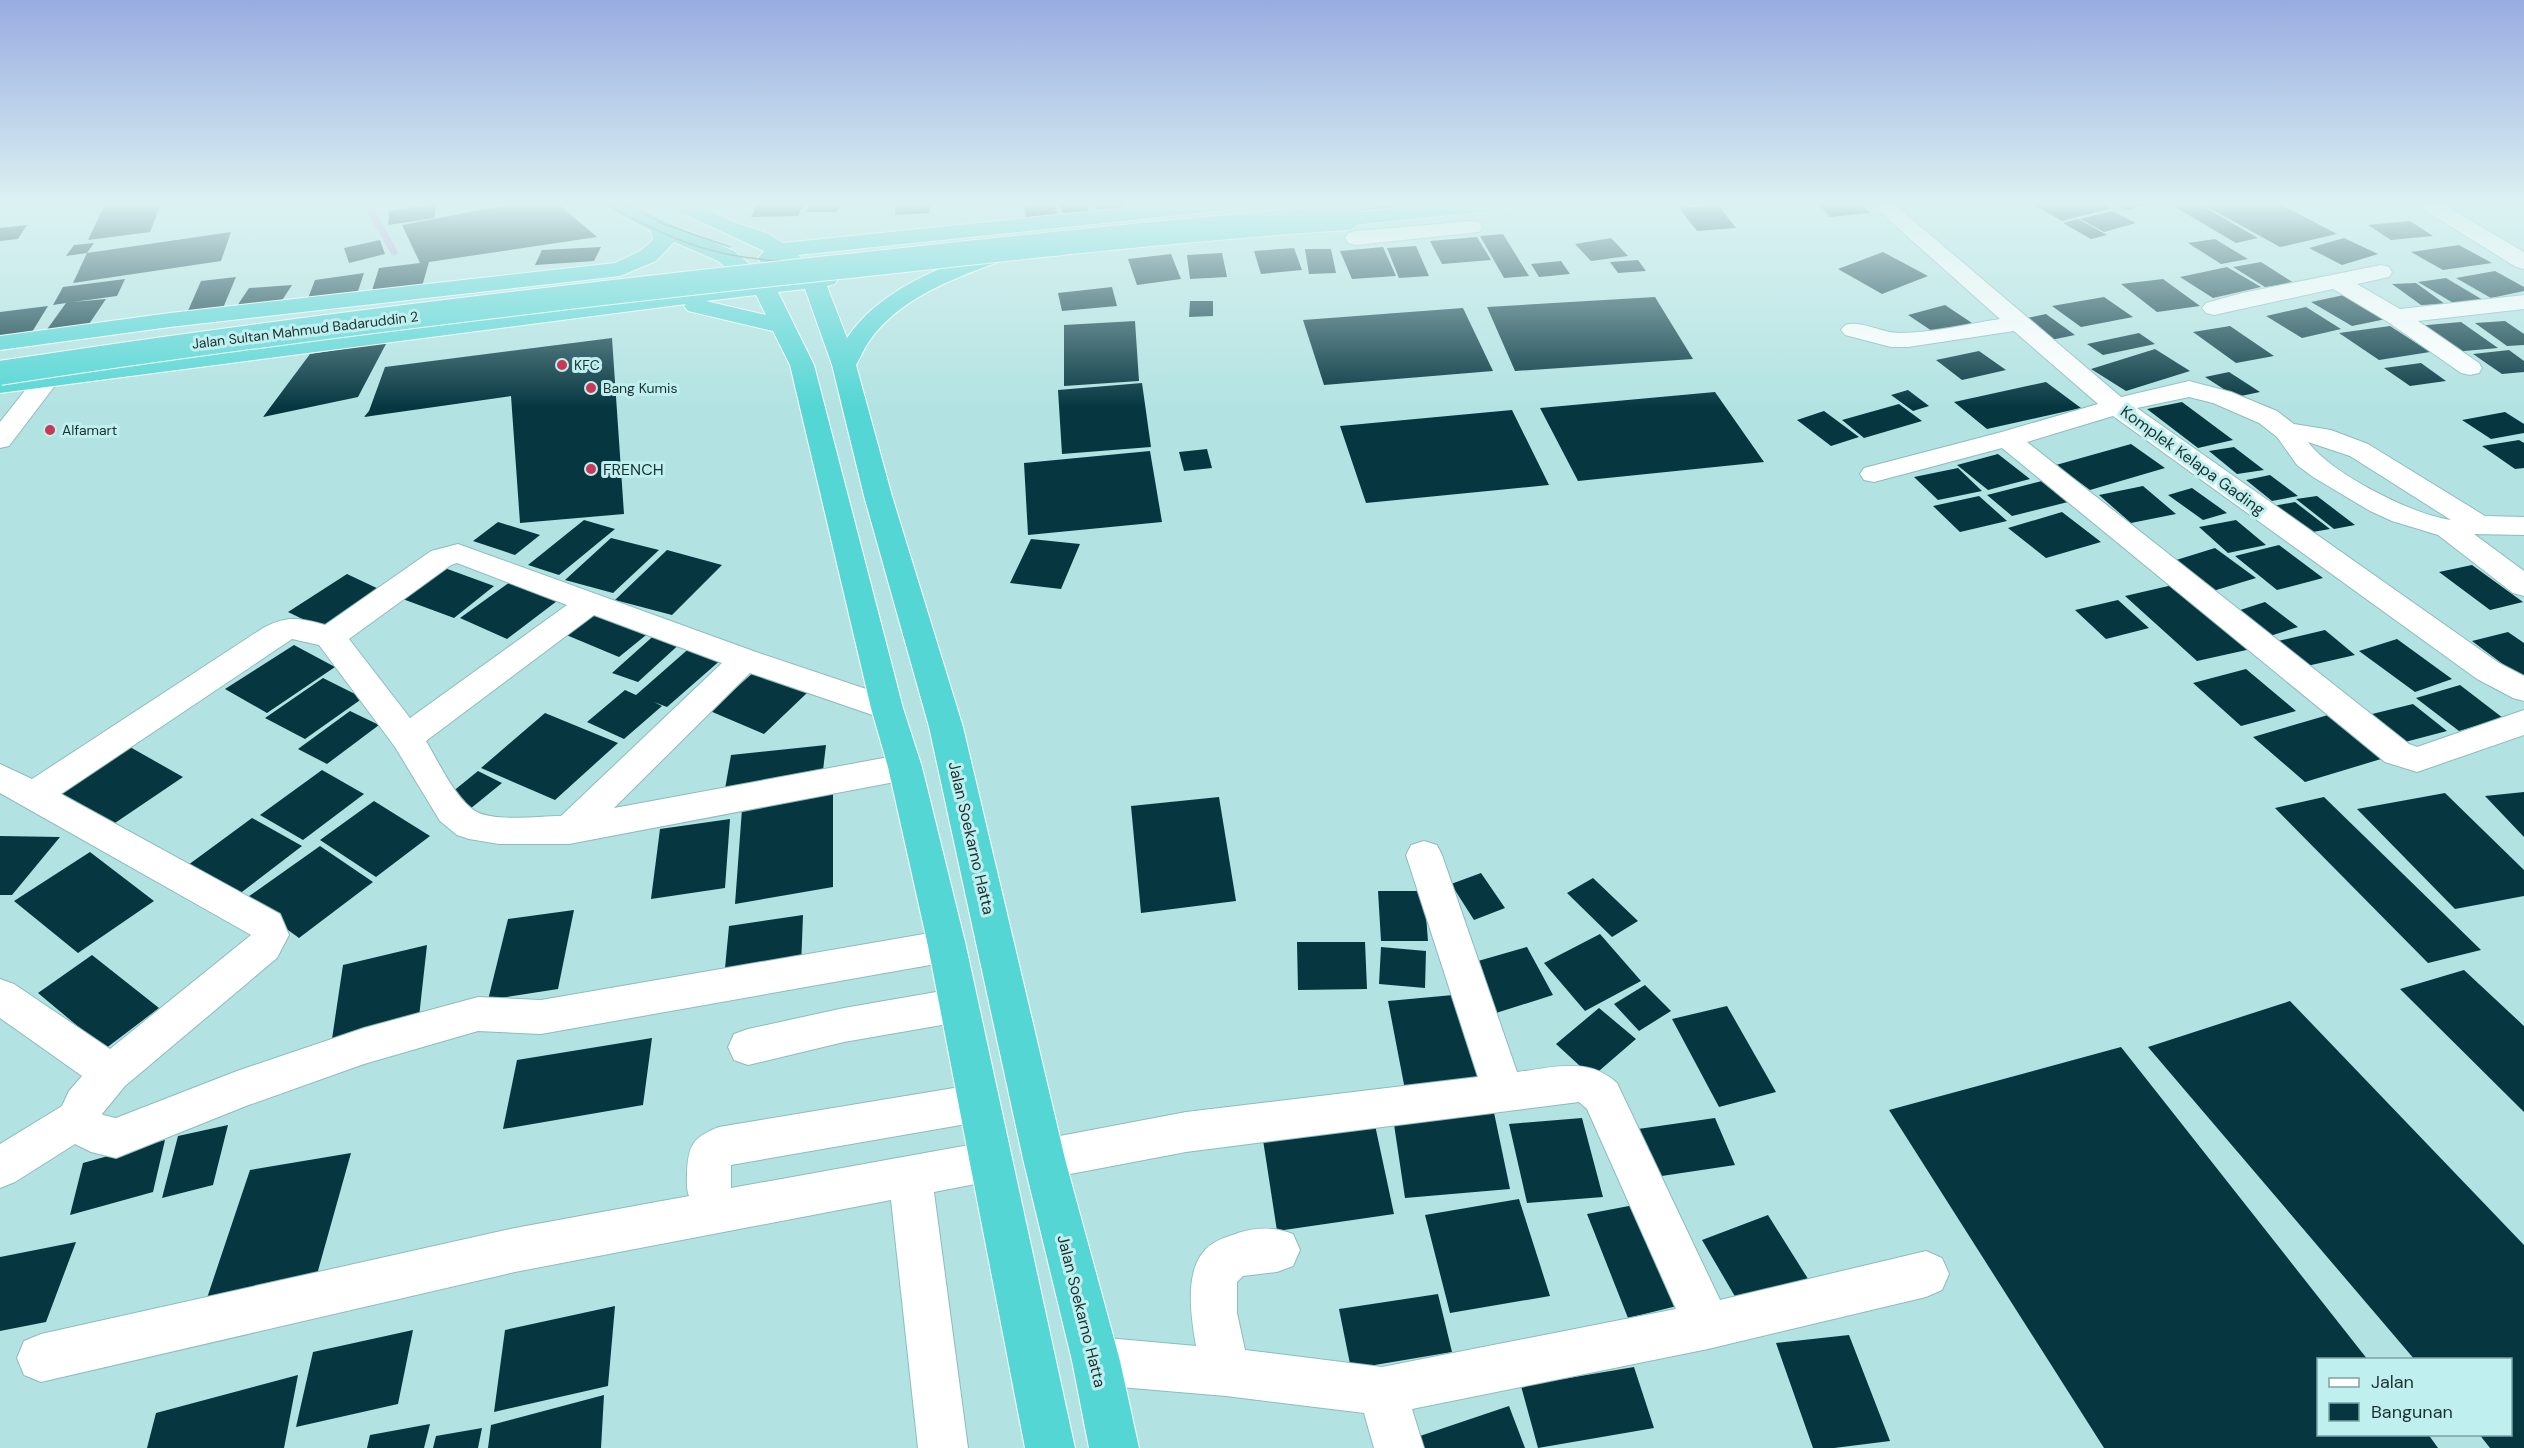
<svg xmlns="http://www.w3.org/2000/svg" width="2524" height="1448" viewBox="0 0 2524 1448" font-family="'DM Sans',sans-serif">
<style>
.lines{fill:none;stroke-linecap:round;stroke-linejoin:round}
.stream{stroke:#c4a0d6;stroke-width:7}
.building{fill:#063741}
.street-casing{stroke:#8cbcbb;stroke-width:2}
.secondary-casing{stroke:#8cbcbb;stroke-width:2}
.highway-casing{stroke:#fff;stroke-width:2}
.street{fill:#fff;fill-rule:evenodd}
.secondary{fill:#fff;fill-rule:evenodd}
.highway{fill:#54d6d4;fill-rule:evenodd}
.tram{stroke:#648585;stroke-width:1.5}
.highway-bridge-casing{stroke:#fff;stroke-width:26;stroke-linecap:butt}
.highway-bridge{stroke:#54d6d4;stroke-width:24}
.poi-dot{fill:#c93955;stroke:#bff0ef;stroke-width:2}
.labels{text-anchor:middle;stroke-width:6;stroke-linejoin:round;paint-order:stroke}
.far-street-label{font-size:14px;fill:#1c3030;stroke:#bff0ef}
.far-poi-label{font-size:14px;fill:#1c3030;stroke:#bff0ef;text-anchor:start}
.street-label{font-size:16px;fill:#1c3030;stroke:#bff0ef}
.poi-label{font-size:16px;fill:#1c3030;stroke:#bff0ef;text-anchor:start}
</style>
<rect width="100%" height="100%" fill="#b2e3e2"/>
<g class="lines">
<path class="stream" d="M 367,204 L 394,252"/>
</g>
<path class="building" d="M 105,204 L 161,204 L 150,232 L 88,240 Z
M 435,204 L 435,218 L 388,225 L 389,211 Z
M 513,204 L 558,204 L 597,237 L 429,262 L 421,290 L 370,297 L 379,268 L 420,263 L 402,225 Z
M 757,204 L 803,204 L 798,216 L 751,217 Z
M 810,204 L 841,204 L 837,212 L 806,212 Z
M 896,204 L 930,204 L 929,213 L 895,215 Z
M 1056,204 L 1058,218 L 1026,220 L 1025,206 Z
M 1060,204 L 1087,204 L 1090,214 L 1064,217 Z
M 1095,204 L 1122,204 L 1125,211 L 1098,214 Z
M 1818,204 L 1860,204 L 1870,213 L 1830,217 Z
M 2033,204 L 2104,204 L 2112,208 L 2062,221 Z
M 2115,204 L 2148,204 L 2148,205 L 2126,210 Z
M 2170,204 L 2199,204 L 2258,238 L 2236,243 Z
M 2202,204 L 2280,204 L 2337,234 L 2280,247 Z
M 1718,205 L 1736,228 L 1697,231 L 1679,208 Z
M 2112,211 L 2136,223 L 2104,232 L 2080,219 Z
M 2078,219 L 2107,235 L 2091,239 L 2063,223 Z
M 2410,221 L 2433,236 L 2391,240 L 2368,225 Z
M 27,225 L 18,239 L 0,241 L 0,228 Z
M 231,232 L 221,261 L 73,283 L 87,253 L 66,256 L 74,245 L 94,243 L 87,253 Z
M 1503,234 L 1529,276 L 1504,278 L 1480,236 Z
M 1477,237 L 1491,260 L 1442,264 L 1430,241 Z
M 1611,238 L 1628,256 L 1591,261 L 1575,244 Z
M 2344,238 L 2378,254 L 2342,265 L 2309,248 Z
M 2215,239 L 2248,259 L 2221,264 L 2188,243 Z
M 380,240 L 385,254 L 349,263 L 344,248 Z
M 2459,245 L 2492,263 L 2443,270 L 2411,252 Z
M 1416,246 L 1429,276 L 1399,278 L 1387,248 Z
M 601,247 L 594,261 L 535,265 L 542,250 Z
M 1383,247 L 1396,276 L 1352,279 L 1340,251 Z
M 1294,248 L 1302,270 L 1261,274 L 1254,251 Z
M 1305,249 L 1331,249 L 1336,273 L 1309,274 Z
M 1883,252 L 1928,276 L 1882,294 L 1838,269 Z
M 1222,253 L 1227,277 L 1190,279 L 1187,255 Z
M 1171,254 L 1181,279 L 1137,285 L 1128,259 Z
M 1638,260 L 1646,271 L 1618,273 L 1610,262 Z
M 1561,261 L 1570,274 L 1539,277 L 1531,264 Z
M 2261,262 L 2294,283 L 2265,287 L 2233,267 Z
M 2227,267 L 2261,287 L 2213,298 L 2180,277 Z
M 2495,271 L 2524,287 L 2524,291 L 2491,298 L 2456,278 Z
M 364,273 L 357,294 L 307,301 L 315,280 Z
M 236,277 L 223,308 L 187,313 L 201,281 Z
M 2446,278 L 2488,303 L 2460,307 L 2418,282 Z
M 125,279 L 117,296 L 73,302 L 106,299 L 85,330 L 43,335 L 66,303 L 53,305 L 63,287 Z
M 2163,279 L 2200,306 L 2157,312 L 2121,284 Z
M 2416,283 L 2445,304 L 2421,305 L 2392,284 Z
M 292,285 L 281,302 L 237,306 L 249,288 Z
M 1112,287 L 1117,306 L 1062,311 L 1058,293 Z
M 2344,295 L 2386,319 L 2352,326 L 2311,302 Z
M 1655,297 L 1693,359 L 1515,371 L 1487,307 Z
M 2104,297 L 2133,317 L 2081,327 L 2052,306 Z
M 1190,301 L 1213,301 L 1213,316 L 1189,317 Z
M 1945,305 L 1972,323 L 1935,333 L 1908,315 Z
M 48,306 L 32,332 L 0,337 L 0,312 Z
M 2306,307 L 2341,329 L 2302,338 L 2266,316 Z
M 1463,308 L 1493,371 L 1324,385 L 1303,320 Z
M 2046,314 L 2075,335 L 2046,341 L 2017,320 Z
M 1135,321 L 1139,381 L 1064,386 L 1064,325 Z
M 2505,321 L 2524,334 L 2524,345 L 2507,346 L 2475,323 Z
M 2461,322 L 2498,348 L 2453,352 L 2416,326 Z
M 2230,326 L 2274,356 L 2236,363 L 2193,332 Z
M 2390,326 L 2430,352 L 2379,360 L 2339,333 Z
M 2139,333 L 2155,344 L 2103,355 L 2087,344 Z
M 612,338 L 624,514 L 520,523 L 511,396 L 364,417 L 369,411 L 385,367 Z
M 387,342 L 358,397 L 263,417 L 310,354 Z
M 2155,349 L 2190,371 L 2126,391 L 2091,369 Z
M 2509,350 L 2524,361 L 2524,372 L 2502,374 L 2473,354 Z
M 1979,351 L 2006,370 L 1962,380 L 1936,360 Z
M 2421,363 L 2446,381 L 2410,386 L 2384,368 Z
M 2229,372 L 2260,392 L 2236,397 L 2205,377 Z
M 2046,382 L 2081,408 L 1987,429 L 1954,402 Z
M 1142,383 L 1151,447 L 1062,454 L 1058,390 Z
M 1908,390 L 1929,406 L 1913,411 L 1891,395 Z
M 1715,392 L 1764,462 L 1578,481 L 1540,408 Z
M 2182,402 L 2233,440 L 2198,448 L 2147,409 Z
M 1899,404 L 1922,421 L 1864,438 L 1842,420 Z
M 1512,410 L 1549,485 L 1366,503 L 1340,426 Z
M 1824,411 L 1859,437 L 1831,446 L 1797,420 Z
M 2505,412 L 2524,424 L 2524,433 L 2491,439 L 2462,420 Z
M 2519,440 L 2524,443 L 2524,468 L 2515,469 L 2482,446 Z
M 2131,444 L 2165,468 L 2090,490 L 2056,465 Z
M 2234,447 L 2264,470 L 2237,474 L 2209,451 Z
M 1207,449 L 1212,468 L 1184,471 L 1179,452 Z
M 1150,451 L 1162,522 L 1028,535 L 1024,463 Z
M 1998,454 L 2030,479 L 1988,490 L 1957,465 Z
M 1958,468 L 1982,491 L 1938,500 L 1914,477 Z
M 2270,475 L 2298,496 L 2272,501 L 2246,480 Z
M 2042,481 L 2068,502 L 2012,516 L 1987,495 Z
M 2143,486 L 2176,514 L 2131,523 L 2099,495 Z
M 2192,488 L 2227,513 L 2203,520 L 2168,495 Z
M 1979,496 L 2007,521 L 1960,532 L 1933,506 Z
M 2317,496 L 2355,525 L 2334,529 L 2296,499 Z
M 2295,502 L 2330,529 L 2307,533 L 2273,506 Z
M 2062,512 L 2101,542 L 2046,558 L 2008,528 Z
M 584,520 L 615,529 L 559,575 L 528,565 Z
M 2236,520 L 2266,545 L 2228,553 L 2199,527 Z
M 498,522 L 540,535 L 515,555 L 473,541 Z
M 611,538 L 659,550 L 613,593 L 565,580 Z
M 1031,539 L 1080,544 L 1061,589 L 1010,583 Z
M 2279,545 L 2323,578 L 2277,590 L 2235,556 Z
M 2215,548 L 2256,578 L 2213,591 L 2173,561 Z
M 667,550 L 722,565 L 672,615 L 615,600 Z
M 2472,565 L 2523,602 L 2490,610 L 2439,572 Z
M 442,567 L 494,586 L 454,618 L 400,598 Z
M 347,574 L 383,591 L 325,630 L 288,612 Z
M 510,582 L 557,601 L 507,639 L 460,618 Z
M 2177,584 L 2251,649 L 2197,661 L 2125,596 Z
M 2118,600 L 2149,628 L 2106,639 L 2075,610 Z
M 2265,602 L 2298,627 L 2270,636 L 2237,611 Z
M 596,609 L 651,631 L 619,657 L 564,634 Z
M 2325,630 L 2355,655 L 2307,666 L 2278,641 Z
M 659,631 L 684,640 L 638,682 L 612,673 Z
M 2508,632 L 2524,643 L 2524,680 L 2472,641 Z
M 2397,639 L 2452,679 L 2415,692 L 2359,651 Z
M 294,645 L 335,667 L 267,713 L 225,689 Z
M 693,645 L 723,658 L 667,707 L 654,702 L 662,706 L 624,739 L 587,722 L 625,690 L 636,695 Z
M 2246,669 L 2296,711 L 2241,726 L 2193,683 Z
M 755,671 L 808,692 L 764,734 L 710,711 Z
M 323,678 L 363,698 L 305,739 L 265,718 Z
M 2460,685 L 2503,718 L 2459,731 L 2416,698 Z
M 2413,704 L 2447,731 L 2405,742 L 2372,714 Z
M 350,711 L 379,725 L 327,764 L 298,749 Z
M 545,713 L 618,743 L 555,800 L 481,768 Z
M 2328,715 L 2381,759 L 2305,782 L 2253,737 Z
M 826,745 L 822,779 L 725,789 L 731,755 Z
M 130,747 L 183,777 L 112,825 L 59,794 Z
M 322,770 L 364,794 L 303,840 L 260,815 Z
M 478,771 L 502,783 L 470,809 L 446,797 Z
M 2524,792 L 2524,837 L 2485,796 Z
M 2445,793 L 2524,870 L 2524,896 L 2455,909 L 2357,809 Z
M 833,794 L 833,887 L 735,904 L 742,809 Z
M 1219,797 L 1236,901 L 1141,913 L 1131,806 Z
M 2324,797 L 2481,950 L 2428,963 L 2275,808 Z
M 374,801 L 430,836 L 376,877 L 320,840 Z
M 252,818 L 302,846 L 234,898 L 184,868 Z
M 730,819 L 725,888 L 651,899 L 660,829 Z
M 0,836 L 60,837 L 12,895 L 0,895 Z
M 320,846 L 373,882 L 299,938 L 245,899 Z
M 90,852 L 154,901 L 78,953 L 14,901 Z
M 1481,873 L 1505,908 L 1474,920 L 1451,884 Z
M 1593,878 L 1638,921 L 1612,937 L 1567,893 Z
M 1378,891 L 1424,891 L 1428,941 L 1381,941 Z
M 574,910 L 558,989 L 488,1000 L 508,919 Z
M 803,915 L 801,967 L 724,979 L 729,926 Z
M 1600,934 L 1641,981 L 1585,1011 L 1544,963 Z
M 1297,942 L 1365,942 L 1367,989 L 1298,990 Z
M 427,945 L 419,1017 L 332,1039 L 343,965 Z
M 1381,947 L 1426,951 L 1425,988 L 1379,984 Z
M 1527,947 L 1553,995 L 1496,1013 L 1471,963 Z
M 92,955 L 159,1008 L 105,1049 L 38,993 Z
M 2464,970 L 2524,1026 L 2524,1112 L 2400,989 Z
M 1645,985 L 1671,1011 L 1639,1031 L 1614,1004 Z
M 1464,994 L 1485,1088 L 1406,1095 L 1388,1001 Z
M 2290,1001 L 2524,1245 L 2524,1448 L 2490,1448 L 2479,1434 L 2510,1434 L 2510,1360 L 2415,1360 L 2148,1047 Z
M 1727,1006 L 1776,1092 L 1719,1107 L 1672,1019 Z
M 1599,1008 L 1636,1039 L 1592,1077 L 1556,1044 Z
M 652,1038 L 643,1105 L 503,1129 L 517,1060 Z
M 2121,1047 L 2368,1360 L 2318,1360 L 2318,1434 L 2428,1434 L 2438,1448 L 2104,1448 L 1889,1110 Z
M 1492,1103 L 1510,1189 L 1405,1198 L 1392,1111 Z
M 1582,1118 L 1603,1197 L 1527,1203 L 1509,1124 Z
M 1715,1118 L 1735,1165 L 1655,1177 L 1638,1129 Z
M 228,1125 L 213,1185 L 162,1198 L 178,1136 Z
M 1375,1125 L 1394,1214 L 1277,1231 L 1263,1140 Z
M 165,1140 L 153,1192 L 70,1215 L 83,1163 Z
M 351,1153 L 314,1285 L 205,1304 L 250,1170 Z
M 1519,1199 L 1550,1296 L 1450,1313 L 1425,1215 Z
M 1634,1205 L 1677,1306 L 1628,1318 L 1587,1214 Z
M 1768,1215 L 1815,1290 L 1747,1317 L 1702,1240 Z
M 76,1242 L 46,1322 L 0,1331 L 0,1257 Z
M 1438,1294 L 1452,1352 L 1351,1369 L 1339,1309 Z
M 615,1306 L 608,1386 L 494,1412 L 505,1330 Z
M 413,1330 L 398,1404 L 296,1427 L 313,1352 Z
M 1849,1335 L 1890,1441 L 1834,1448 L 1813,1448 L 1776,1343 Z
M 1634,1367 L 1654,1428 L 1538,1448 L 1521,1386 Z
M 298,1375 L 284,1448 L 147,1448 L 156,1413 Z
M 604,1395 L 601,1448 L 488,1448 L 491,1425 Z
M 1509,1406 L 1525,1448 L 1421,1448 L 1417,1437 Z
M 430,1424 L 424,1448 L 367,1448 L 370,1435 Z
M 482,1428 L 478,1448 L 433,1448 L 436,1436 Z"/>
<g class="lines">
<g class="street-casing">
<path id="street" d="M 1871,204 L 1894,204 L 2121,397 L 2189,381 L 2231,392 L 2277,411 L 2294,424 L 2331,430 L 2368,444 L 2485,516 L 2524,517 L 2524,535 L 2474,534 L 2524,571 L 2524,596 L 2513,593 L 2438,535 L 2392,521 L 2370,511 L 2313,477 L 2297,465 L 2277,437 L 2259,423 L 2213,403 L 2189,397 L 2137,408 L 2499,663 L 2524,676 L 2524,701 L 2513,698 L 2477,679 L 2113,416 L 2027,442 L 2409,744 L 2417,747 L 2524,710 L 2524,735 L 2417,772 L 2385,762 L 2002,448 L 1874,482 L 1864,480 L 1860,474 L 1864,468 L 1998,433 L 2098,404 L 2014,331 L 1908,347 L 1891,347 L 1845,335 L 1841,330 L 1845,325 C 1863,320 1880,333 1899,333 C 1932,333 1967,324 2000,319 ZM 2308,442 L 2350,456 L 2451,520 C 2411,514 2332,474 2308,442 Z
M 2418,204 L 2443,204 L 2524,252 L 2524,269 L 2516,267 L 2421,208 Z
M 1471,221 L 1479,222 L 1482,227 L 1479,232 L 1356,245 L 1348,243 L 1345,238 L 1348,233 L 1356,231 Z
M 2381,265 L 2389,267 L 2392,272 L 2389,277 L 2357,284 L 2400,309 L 2524,295 L 2524,309 L 2418,321 L 2479,363 L 2482,368 L 2479,373 L 2470,375 L 2461,373 L 2388,322 L 2333,289 L 2214,315 L 2206,313 L 2202,308 L 2206,303 L 2242,293 Z
M 458,544 L 756,652 L 899,700 L 903,708 L 899,716 L 887,720 L 750,673 L 614,808 L 905,754 L 917,758 L 922,767 L 917,776 L 905,780 L 569,844 L 499,844 L 469,839 L 457,835 L 440,821 L 395,747 L 319,645 L 292,639 L 61,794 L 280,914 L 289,935 L 277,958 L 125,1086 L 102,1114 L 103,1115 L 116,1118 L 237,1071 L 364,1028 L 478,997 L 541,1000 L 947,930 L 960,935 L 966,946 L 960,957 L 947,962 L 541,1034 L 478,1031 L 364,1064 L 246,1106 L 116,1158 L 91,1152 L 75,1144 L 15,1182 L 0,1188 L 0,1144 L 62,1106 L 69,1091 L 82,1076 L 0,1018 L 0,979 L 14,984 L 110,1049 L 251,935 L 0,793 L 0,764 L 32,779 L 263,628 C 288,615 299,618 325,625 L 431,551 ZM 457,563 L 567,605 L 410,718 L 349,639 L 451,565 ZM 594,615 L 722,663 L 561,816 C 539,816 496,822 477,812 C 457,802 438,761 426,741 Z
M 1424,841 L 1437,845 L 1442,855 L 1517,1072 C 1553,1068 1587,1056 1617,1083 L 1720,1300 L 1926,1251 L 1942,1258 L 1949,1274 L 1942,1290 L 1926,1297 L 1708,1349 L 1412,1409 L 1424,1448 L 1374,1448 L 1364,1413 L 1226,1396 L 1096,1385 L 1079,1378 L 1072,1361 L 1079,1344 L 1096,1337 L 1196,1346 C 1191,1316 1182,1264 1212,1244 C 1219,1239 1230,1236 1238,1233 C 1257,1227 1275,1227 1293,1234 L 1300,1250 L 1293,1266 L 1277,1272 L 1243,1276 L 1237,1282 L 1237,1313 L 1245,1350 L 1382,1367 L 1676,1309 L 1587,1109 L 1579,1102 L 1186,1152 L 1044,1179 L 1029,1173 L 1023,1159 L 1029,1145 L 1044,1139 L 1186,1112 L 1478,1077 L 1406,855 L 1411,845 Z
M 959,988 L 973,993 L 979,1005 L 973,1017 L 959,1022 L 844,1042 L 748,1065 L 734,1060 L 728,1047 L 734,1034 L 748,1029 L 844,1008 Z
M 978,1084 L 993,1090 L 999,1103 L 993,1116 L 978,1122 L 731,1165 L 731,1188 L 991,1141 L 1006,1147 L 1012,1161 L 1006,1175 L 991,1181 L 934,1192 L 968,1448 L 918,1448 L 891,1200 L 515,1272 L 41,1382 L 24,1375 L 17,1358 L 24,1341 L 41,1334 L 515,1228 L 689,1196 C 686,1189 687,1180 687,1173 C 688,1145 693,1137 719,1127 Z"/>
</g>
<g class="secondary-casing">
<path id="secondary" d="M 47,371 L 56,374 L 60,379 L 9,446 L 0,448 L 0,422 L 38,374 Z"/>
</g>
<g class="highway-casing">
<path id="highway" d="M 605,204 L 631,204 L 669,223 L 734,251 L 768,280 L 795,276 L 779,261 L 769,265 L 761,263 L 758,258 L 764,251 L 671,208 L 668,204 L 695,204 L 734,222 L 769,234 L 783,243 L 1163,204 L 1237,204 L 1234,208 L 1227,210 L 798,255 L 819,273 L 835,274 L 838,279 L 835,284 L 827,286 L 847,338 C 877,293 931,271 980,253 L 988,251 L 996,253 L 999,258 L 996,263 C 951,279 898,300 870,340 C 864,348 861,357 856,365 L 892,496 L 963,727 L 1065,1159 L 1120,1361 L 1139,1448 L 1089,1448 L 1072,1361 L 1023,1159 L 929,727 L 864,496 L 832,365 L 805,289 L 778,292 L 814,365 L 903,708 L 922,767 L 966,946 L 1075,1448 L 1025,1448 L 928,946 L 888,767 L 871,708 L 790,365 L 773,331 L 688,311 L 684,306 L 686,304 L 0,393 L 0,377 L 744,283 L 718,261 L 674,242 L 656,261 L 620,276 L 170,327 L 0,350 L 0,336 L 170,313 L 615,263 L 640,251 L 653,240 L 651,231 L 608,208 ZM 756,295 L 766,315 L 706,301 Z
M 1436,204 L 1512,204 L 1509,208 L 1502,210 L 1362,224 L 1314,232 L 1306,231 L 1303,226 L 1306,221 L 1314,220 L 1362,212 Z"/>
</g>
<use href="#street" class="street"/>
<use href="#secondary" class="secondary"/>
<use href="#highway" class="highway"/>
<path class="tram" d="M 604,204 C 638,221 672,240 710,250 C 750,261 792,262 833,263 L 1418,204
M 625,204 L 664,224 L 730,247"/>
<g class="highway-bridge-casing">
<path id="highway-bridge" d="M 0,373 C 278,330 558,297 838,267 C 1008,249 1177,229 1347,218"/>
</g>
<use href="#highway-bridge" class="highway-bridge"/>
</g>
<linearGradient id="sky" x2="0" y2="1"><stop stop-color="#99ace1"/><stop offset="0.5" stop-color="#dcf2f2"/><stop offset="1" stop-color="#dcf2f2" stop-opacity="0"/></linearGradient>
<rect width="2524" height="407" fill="url(#sky)"/>
<g class="poi-dot">
<circle cx="562" cy="365" r="6"/>
<circle cx="591" cy="388" r="6"/>
<circle cx="50" cy="430" r="6"/>
<circle cx="591" cy="469" r="6"/>
</g>
<g class="labels">
<g class="far-street-label">
<text transform="translate(305 330) rotate(-7)" y="5">Jalan Sultan Mahmud Badaruddin 2</text>
</g>
<g class="far-poi-label">
<text x="574" y="370">KFC</text>
<text x="603" y="393">Bang Kumis</text>
<text x="62" y="435">Alfamart</text>
</g>
<g class="street-label">
<text transform="translate(2193 460) rotate(36)" y="6">Komplek Kelapa Gading</text>
<text transform="translate(972 838) rotate(77)" y="6">Jalan Soekarno Hatta</text>
<text transform="translate(1082 1311) rotate(76)" y="6">Jalan Soekarno Hatta</text>
</g>
<g class="poi-label">
<text x="603" y="475">FRENCH</text>
</g>
</g>
<rect x="2317" y="1358" width="195" height="78" fill="#bff0ef" stroke="#7ea3a3" stroke-width="1.5"/>
<rect x="2329" y="1378" width="30" height="9" fill="#ffffff" stroke="#7ea3a3" stroke-width="1.5"/>
<text x="2371" y="1388" font-size="18" fill="#1c3030">Jalan</text>
<rect x="2329" y="1403" width="30" height="18" fill="#063741" stroke="#7ea3a3" stroke-width="1.5"/>
<text x="2371" y="1418" font-size="18" fill="#1c3030">Bangunan</text>
</svg>
